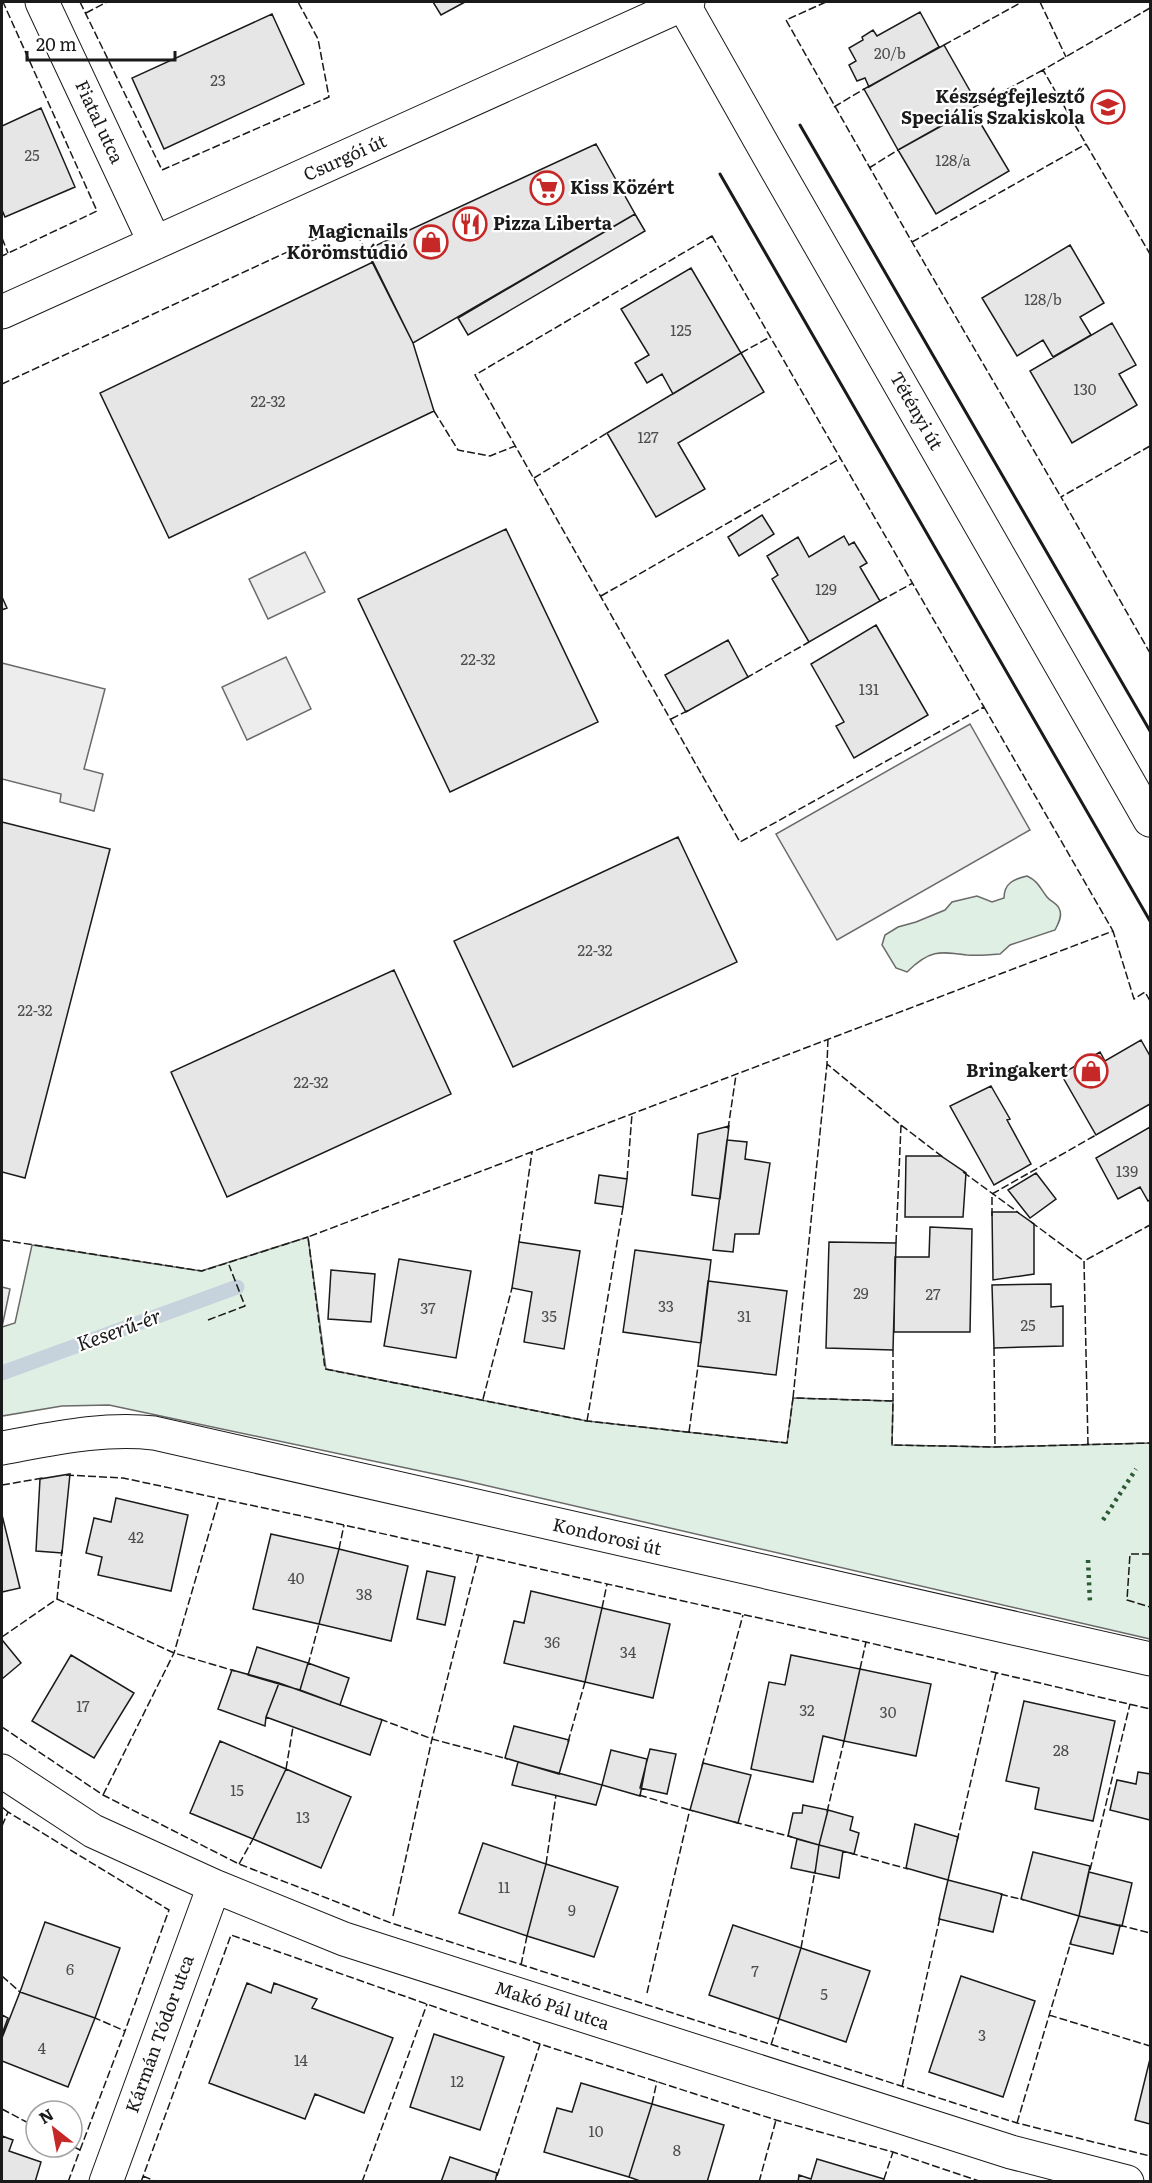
<svg xmlns="http://www.w3.org/2000/svg" width="1152" height="2183" viewBox="0 0 1152 2183" font-family="Literata,serif">
<style>
.green{fill:#e0efe3;stroke:#6a6a6a;stroke-width:1.5}
.parking{fill:#ededed;stroke:#6a6a6a;stroke-width:1.5}
.lines{fill:none;stroke-linecap:round;stroke-linejoin:round}
.stream{stroke:#c6d2dc;stroke-width:15}
.building{fill:#e6e6e6;stroke:#1a1a1a;stroke-width:1.5}
.minor-casing{stroke:#1a1a1a;stroke-width:35}
.tertiary-casing{stroke:#1a1a1a;stroke-width:35}
.minor{stroke:#fff;stroke-width:33}
.tertiary{stroke:#fff;stroke-width:33}
.hedge{stroke:#2b5a34;stroke-width:4.5;stroke-dasharray:3 4.5;stroke-linecap:butt}
.fence{stroke:#1a1a1a;stroke-width:1.5;stroke-dasharray:8 3;stroke-linecap:butt}
.wall{stroke:#1a1a1a;stroke-width:3}
.labels{text-anchor:middle;stroke-width:4.5;stroke-linejoin:round;paint-order:stroke}
.number-label{font-size:15px;fill:#4d4d4d}
.poi-label{font-size:18px;font-weight:bold;fill:#1a1a1a;stroke:#fff;text-anchor:end}
.street-label{font-size:18px;fill:#1a1a1a;stroke:#fff}
.water-label{font-size:20px;font-style:italic;fill:#1a1a1a;stroke:#fff}
</style>
<rect width="100%" height="100%" fill="#fff"/>
<path class="green" d="M 1027,876 C 1038,881 1040,888 1047,897 C 1051,902 1059,904 1060,911 C 1062,917 1058,924 1055,930 L 1010,945 L 1000,954 C 989,955 978,956 967,955 C 939,951 929,950 907,972 L 896,968 L 882,945 L 885,935 L 898,927 L 916,922 L 945,910 L 952,902 L 977,896 L 992,902 L 1004,898 C 1004,883 1014,879 1027,876 Z
M 308,1237 L 326,1369 L 587,1421 L 787,1443 L 793,1398 L 893,1401 L 892,1445 L 995,1447 L 1150,1443 L 1150,1639 L 458,1479 L 109,1405 L 62,1406 L 2,1416 L 2,1327 L 15,1323 L 32,1245 L 201,1271 Z"/>
<path class="parking" d="M 305,552 L 325,592 L 268,619 L 249,579 Z
M 286,657 L 311,709 L 247,740 L 222,687 Z
M 2,663 L 105,689 L 84,769 L 103,774 L 94,811 L 60,802 L 61,794 L 2,779 Z
M 970,724 L 1030,830 L 837,940 L 776,834 Z
M 2,1287 L 10,1289 L 2,1327 Z"/>
<g class="lines">
<path class="stream" d="M 2,1373 L 237,1287"/>
</g>
<path class="building" d="M 433,2 L 465,2 L 441,15 Z
M 920,12 L 939,47 L 869,87 L 865,78 L 857,81 L 849,65 L 856,61 L 849,48 L 863,40 L 862,37 L 873,30 L 877,36 Z
M 272,14 L 304,84 L 164,149 L 132,78 Z
M 944,45 L 978,105 L 898,150 L 864,89 Z
M 41,108 L 75,187 L 5,217 L 2,210 L 2,126 Z
M 972,109 L 1009,171 L 936,214 L 898,150 Z
M 596,144 L 635,214 L 413,343 L 366,250 Z
M 635,214 L 645,231 L 468,335 L 458,318 Z
M 1070,245 L 1104,303 L 1080,317 L 1091,335 L 1053,357 L 1043,340 L 1017,356 L 982,298 Z
M 373,262 L 413,343 L 434,411 L 169,538 L 100,393 Z
M 691,268 L 741,353 L 673,394 L 662,374 L 647,383 L 635,363 L 649,355 L 621,309 Z
M 1112,323 L 1136,365 L 1119,374 L 1137,405 L 1072,443 L 1030,371 Z
M 741,353 L 764,392 L 678,443 L 705,489 L 656,517 L 607,433 Z
M 762,515 L 774,534 L 739,556 L 728,537 Z
M 506,529 L 598,722 L 450,792 L 358,599 Z
M 844,536 L 849,545 L 854,542 L 867,563 L 860,567 L 880,601 L 809,642 L 772,579 L 778,575 L 767,556 L 798,537 L 809,557 Z
M 2,597 L 7,608 L 2,610 Z
M 876,625 L 928,715 L 854,758 L 836,726 L 844,722 L 811,664 Z
M 728,640 L 748,677 L 686,712 L 665,675 Z
M 2,822 L 110,849 L 25,1178 L 2,1172 Z
M 678,837 L 737,962 L 513,1067 L 454,941 Z
M 394,970 L 451,1094 L 227,1197 L 171,1072 Z
M 1141,1040 L 1150,1056 L 1150,1104 L 1096,1135 L 1061,1074 L 1100,1052 L 1105,1061 Z
M 991,1086 L 1010,1119 L 1007,1120 L 1031,1164 L 994,1185 L 950,1106 Z
M 729,1126 L 720,1199 L 692,1195 L 698,1134 Z
M 1150,1127 L 1150,1200 L 1148,1201 L 1140,1187 L 1118,1199 L 1096,1158 Z
M 727,1140 L 747,1142 L 745,1159 L 770,1163 L 759,1234 L 735,1234 L 733,1252 L 713,1250 Z
M 906,1156 L 941,1156 L 966,1173 L 963,1217 L 905,1217 Z
M 1036,1173 L 1056,1199 L 1030,1218 L 1008,1190 Z
M 599,1175 L 627,1179 L 623,1207 L 595,1203 Z
M 992,1212 L 1017,1212 L 1034,1224 L 1034,1274 L 993,1280 Z
M 930,1227 L 972,1229 L 970,1332 L 894,1332 L 895,1257 L 929,1257 Z
M 519,1242 L 580,1251 L 564,1349 L 524,1342 L 532,1292 L 512,1288 Z
M 829,1242 L 896,1243 L 893,1350 L 826,1348 Z
M 635,1250 L 711,1260 L 701,1343 L 623,1332 Z
M 399,1259 L 471,1271 L 456,1358 L 384,1346 Z
M 331,1270 L 375,1274 L 371,1322 L 328,1319 Z
M 708,1281 L 787,1291 L 776,1375 L 698,1366 Z
M 1051,1284 L 1051,1307 L 1063,1306 L 1063,1346 L 994,1348 L 992,1285 Z
M 70,1474 L 62,1553 L 36,1551 L 40,1479 Z
M 116,1498 L 188,1515 L 171,1591 L 98,1575 L 102,1557 L 86,1553 L 94,1518 L 111,1522 Z
M 2,1515 L 20,1588 L 2,1592 Z
M 271,1534 L 339,1549 L 319,1624 L 253,1609 Z
M 339,1549 L 408,1566 L 391,1641 L 319,1624 Z
M 427,1571 L 455,1577 L 445,1625 L 417,1619 Z
M 531,1591 L 602,1608 L 585,1682 L 504,1663 L 514,1621 L 524,1623 Z
M 602,1608 L 670,1624 L 653,1698 L 585,1682 Z
M 3,1641 L 21,1663 L 2,1679 L 2,1642 Z
M 257,1647 L 308,1663 L 300,1690 L 248,1675 Z
M 71,1655 L 134,1693 L 94,1758 L 32,1721 Z
M 791,1655 L 860,1669 L 844,1741 L 823,1736 L 813,1782 L 751,1769 L 769,1682 L 785,1685 Z
M 308,1663 L 349,1678 L 340,1705 L 300,1690 Z
M 860,1669 L 931,1684 L 916,1756 L 844,1741 Z
M 232,1670 L 279,1683 L 266,1717 L 265,1726 L 218,1709 Z
M 279,1683 L 382,1720 L 370,1755 L 266,1717 Z
M 1024,1701 L 1115,1721 L 1093,1821 L 1035,1809 L 1039,1788 L 1006,1781 Z
M 514,1726 L 569,1740 L 559,1774 L 505,1758 Z
M 220,1741 L 286,1769 L 253,1839 L 190,1813 Z
M 650,1749 L 676,1754 L 667,1794 L 640,1788 Z
M 611,1750 L 647,1759 L 640,1796 L 602,1785 Z
M 518,1762 L 602,1785 L 596,1805 L 512,1785 Z
M 703,1763 L 751,1775 L 738,1823 L 690,1810 Z
M 286,1769 L 351,1797 L 321,1868 L 253,1839 Z
M 1138,1772 L 1150,1774 L 1150,1820 L 1110,1810 L 1117,1780 L 1136,1784 Z
M 803,1805 L 828,1810 L 819,1845 L 788,1836 L 793,1813 L 802,1813 Z
M 828,1810 L 853,1817 L 850,1830 L 859,1833 L 854,1854 L 819,1845 Z
M 915,1824 L 958,1837 L 948,1880 L 906,1868 Z
M 797,1839 L 819,1845 L 815,1873 L 791,1868 Z
M 483,1843 L 546,1864 L 527,1936 L 459,1913 Z
M 819,1845 L 843,1851 L 839,1878 L 815,1873 Z
M 1033,1852 L 1090,1866 L 1079,1916 L 1021,1899 Z
M 546,1864 L 618,1887 L 594,1957 L 527,1936 Z
M 1089,1872 L 1132,1883 L 1122,1926 L 1079,1916 Z
M 948,1880 L 1002,1894 L 993,1932 L 939,1919 Z
M 1079,1916 L 1120,1926 L 1113,1954 L 1070,1944 Z
M 45,1922 L 120,1948 L 95,2018 L 20,1992 Z
M 733,1925 L 801,1948 L 779,2019 L 709,1995 Z
M 801,1948 L 870,1971 L 846,2042 L 779,2019 Z
M 961,1976 L 1035,2001 L 1003,2097 L 929,2072 Z
M 247,1983 L 271,1993 L 274,1983 L 317,1999 L 312,2008 L 393,2038 L 364,2113 L 315,2094 L 305,2119 L 209,2083 Z
M 20,1992 L 95,2018 L 68,2087 L 2,2061 L 2,2038 Z
M 2,2015 L 8,2018 L 2,2034 Z
M 434,2034 L 504,2057 L 480,2130 L 410,2107 Z
M 1150,2059 L 1150,2124 L 1135,2120 Z
M 581,2083 L 652,2104 L 629,2177 L 544,2152 L 557,2108 L 572,2112 Z
M 652,2104 L 724,2125 L 707,2182 L 643,2182 L 629,2177 Z
M 2,2136 L 13,2140 L 9,2151 L 41,2162 L 35,2182 L 2,2182 Z
M 450,2157 L 497,2173 L 495,2182 L 441,2182 Z
M 817,2159 L 884,2179 L 883,2182 L 798,2182 L 799,2175 L 811,2179 Z"/>
<g class="lines">
<g class="minor-casing">
<path id="minor" d="M 42,2 L 155,243
M 2,312 L 688,2
M 2,1448 C 52,1439 104,1427 154,1433 L 1150,1659
M 2,1771 L 93,1831 L 214,1886 L 344,1939 L 1011,2152 L 1127,2182
M 106,2182 L 214,1886"/>
</g>
<g class="tertiary-casing">
<path id="tertiary" d="M 682,2 L 764,147 L 1150,820"/>
</g>
<use href="#minor" class="minor"/>
<use href="#tertiary" class="tertiary"/>
<path class="hedge" d="M 1103,1520 L 1136,1469
M 1088,1560 L 1090,1603"/>
<path class="fence" d="M 80,2 L 162,170 L 329,97 L 318,39 L 298,2
M 826,2 L 786,20 L 912,242 L 1061,497
M 1040,2 L 1066,57
M 2,3 L 3,2 L 97,211 L 2,256
M 1150,8 L 1043,70 L 1150,254
M 86,13 L 107,2
M 944,45 L 1022,2
M 978,105 L 1043,70
M 834,107 L 864,89
M 869,168 L 898,150
M 712,236 L 984,707 L 740,842 L 475,375 Z
M 2,238 L 8,253
M 912,242 L 1086,144
M 741,353 L 770,337
M 2,384 L 350,223 L 366,250
M 434,411 L 458,450 L 490,456 L 515,446
M 1150,446 L 1061,497 L 1150,653
M 534,478 L 607,433
M 601,596 L 841,458
M 880,601 L 913,583
M 746,678 L 809,642
M 984,707 L 1113,931
M 671,719 L 689,710
M 1150,1001 L 1145,992 L 1134,999 L 1113,931 L 308,1237 L 325,1369 L 587,1421 L 787,1443 L 793,1398 L 893,1401 L 892,1445 L 995,1447 L 1150,1443
M 828,1039 L 827,1064 L 901,1125 L 944,1158
M 728,1129 L 736,1075
M 963,1172 L 1019,1213
M 627,1179 L 632,1114
M 992,1216 L 992,1194 L 1096,1135
M 1031,1222 L 1084,1261
M 2,1240 L 202,1271 L 308,1237
M 519,1242 L 532,1152
M 896,1243 L 901,1125
M 208,1320 L 245,1306 L 229,1265
M 994,1348 L 995,1447
M 793,1398 L 827,1064
M 483,1399 L 512,1288
M 893,1401 L 893,1350
M 587,1421 L 623,1207
M 689,1432 L 698,1366
M 1088,1445 L 1084,1261 L 1150,1225
M 66,1475 L 123,1478 L 344,1525 L 866,1642 L 1150,1709
M 2,1485 L 43,1478
M 339,1549 L 344,1525
M 1150,1554 L 1130,1554 L 1127,1600 L 1150,1607
M 57,1599 L 174,1653 L 235,1671
M 602,1608 L 607,1584
M 2,1637 L 57,1599 L 62,1550
M 308,1665 L 319,1624
M 860,1669 L 866,1642
M 380,1719 L 432,1739 L 508,1759
M 2,1727 L 103,1795 L 239,1864 L 391,1923 L 1017,2123 L 1150,2156
M 568,1742 L 585,1682
M 702,1766 L 743,1615
M 286,1769 L 293,1727
M 103,1795 L 174,1653 L 219,1499
M 639,1795 L 693,1811
M 2,1807 L 8,1812
M 827,1812 L 844,1741
M 734,1822 L 792,1837
M 2,1826 L 8,1812 L 169,1910 L 125,2031
M 957,1841 L 996,1673
M 850,1853 L 908,1869
M 239,1864 L 253,1839
M 546,1864 L 556,1795
M 1090,1870 L 1130,1704
M 1000,1894 L 1024,1900
M 393,1916 L 432,1739 L 479,1554
M 1119,1925 L 1150,1933
M 801,1948 L 815,1871
M 521,1965 L 527,1936
M 2,1976 L 20,1992
M 647,1993 L 690,1809
M 1049,2015 L 1150,2046
M 771,2045 L 779,2019
M 902,2087 L 940,1917
M 652,2104 L 657,2081
M 2,2109 L 36,2127
M 1017,2123 L 1071,1942
M 80,2150 L 125,2031 L 95,2018
M 143,2176 L 157,2182
M 497,2176 L 540,2044
M 884,2179 L 893,2152
M 68,2182 L 80,2150 L 72,2146
M 141,2182 L 231,1935 L 540,2044 L 776,2120 L 893,2152 L 982,2182
M 362,2182 L 427,2004
M 759,2182 L 776,2120"/>
<path class="wall" d="M 800,125 L 1150,731
M 720,174 L 1150,921"/>
</g>
<defs>
<g id="school-ring" transform="scale(1.725)"><circle r="9.5" fill="#fff" stroke="#c62828" stroke-width="1.5"/><path d="M0-5L7-2L0 1L-7-2ZM-4 1L0 2.5L4 1V4Q0 6-4 4Z" fill="#c62828"/></g>
<g id="supermarket-ring" transform="scale(1.725)"><circle r="9.5" fill="#fff" stroke="#c62828" stroke-width="1.5"/><path d="M-6-5.5h2.5l.6 2H6L4.5 2H-2.5L-4.4-4H-6ZM-1.5 3.2a1.3 1.3 0 1 0 .1 0ZM3 3.2a1.3 1.3 0 1 0 .1 0Z" fill="#c62828"/></g>
<g id="restaurant-ring" transform="scale(1.725)"><circle r="9.5" fill="#fff" stroke="#c62828" stroke-width="1.5"/><path d="M-5-6h1v4h1v-4h1v4h1v-4h1v5L-1.5 .5V6h-2V.5L-5-1ZM5-6V6H3V1.5H1.5Q1.5-4 5-6Z" fill="#c62828"/></g>
<g id="shop-ring" transform="scale(1.725)"><circle r="9.5" fill="#fff" stroke="#c62828" stroke-width="1.5"/><path d="M-5-2.5h2.3a2.7 3.5 0 0 1 5.4 0H5L5.5 6h-11ZM-1.5-2.5h3a1.5 2.3 0 0 0-3 0Z" fill="#c62828"/></g>
</defs>
<g fill-rule="evenodd">
<use href="#school-ring" x="1108" y="107"/>
<use href="#supermarket-ring" x="547" y="188"/>
<use href="#restaurant-ring" x="470" y="224"/>
<use href="#shop-ring" x="431" y="242"/>
<use href="#shop-ring" x="1091" y="1071"/>
</g>
<g class="labels">
<g class="number-label">
<text x="890" y="59">20/b</text>
<text x="218" y="86">23</text>
<text x="32" y="161">25</text>
<text x="953" y="166">128/a</text>
<text x="1043" y="305">128/b</text>
<text x="681" y="336">125</text>
<text x="1085" y="395">130</text>
<text x="268" y="407">22-32</text>
<text x="648" y="443">127</text>
<text x="826" y="595">129</text>
<text x="478" y="665">22-32</text>
<text x="869" y="695">131</text>
<text x="595" y="956">22-32</text>
<text x="35" y="1016">22-32</text>
<text x="311" y="1088">22-32</text>
<text x="1127" y="1177">139</text>
<text x="861" y="1299">29</text>
<text x="933" y="1300">27</text>
<text x="666" y="1312">33</text>
<text x="428" y="1314">37</text>
<text x="549" y="1322">35</text>
<text x="744" y="1322">31</text>
<text x="1028" y="1331">25</text>
<text x="136" y="1543">42</text>
<text x="296" y="1584">40</text>
<text x="364" y="1600">38</text>
<text x="552" y="1648">36</text>
<text x="628" y="1658">34</text>
<text x="83" y="1712">17</text>
<text x="807" y="1716">32</text>
<text x="888" y="1718">30</text>
<text x="1061" y="1756">28</text>
<text x="237" y="1796">15</text>
<text x="303" y="1823">13</text>
<text x="504" y="1893">11</text>
<text x="572" y="1916">9</text>
<text x="70" y="1975">6</text>
<text x="755" y="1977">7</text>
<text x="824" y="2000">5</text>
<text x="982" y="2041">3</text>
<text x="42" y="2054">4</text>
<text x="301" y="2066">14</text>
<text x="457" y="2087">12</text>
<text x="596" y="2137">10</text>
<text x="677" y="2156">8</text>
</g>
<g class="poi-label">
<text x="1085" y="103">Készségfejlesztő<tspan x="1085" dy="21">Speciális Szakiskola</tspan></text>
<text x="570" y="194" text-anchor="start">Kiss Közért</text>
<text x="493" y="230" text-anchor="start">Pizza Liberta</text>
<text x="408" y="238">Magicnails<tspan x="408" dy="21">Körömstúdió</tspan></text>
<text x="1068" y="1077">Bringakert</text>
</g>
<g class="street-label">
<text transform="translate(99 122) rotate(65)" y="6">Fiatal utca</text>
<text transform="translate(345 158) rotate(-24)" y="6">Csurgói út</text>
<text transform="translate(916 411) rotate(60)" y="6">Tétényi út</text>
<text transform="translate(607 1537) rotate(13)" y="6">Kondorosi út</text>
<text transform="translate(552 2006) rotate(18)" y="6">Makó Pál utca</text>
<text transform="translate(160 2034) rotate(-70)" y="6">Kármán Tódor utca</text>
</g>
<g class="water-label">
<text transform="translate(119 1330) rotate(-20)" y="7">Keserű-ér</text>
</g>
</g>
<rect width="1152" height="2183" fill="none" stroke="#1a1a1a" stroke-width="6"/>
<g transform="translate(54 2129) rotate(329)"><circle r="28" fill="#ffffff" stroke="#a3a3a3" stroke-width="1.5"/>
<path d="M0-4.5L10 22L0 15L-10 22Z" fill="#c62828"/>
<text y="-9" font-size="16" font-weight="bold" text-anchor="middle" fill="#1a1a1a">N</text>
</g>
<path d="M27 51v9h148v-9" fill="none" stroke="#1a1a1a" stroke-width="3"/>
<text x="36" y="51" font-size="18" fill="#1a1a1a" stroke="#ffffff" stroke-width="4.5" paint-order="stroke">20 m</text>
</svg>
